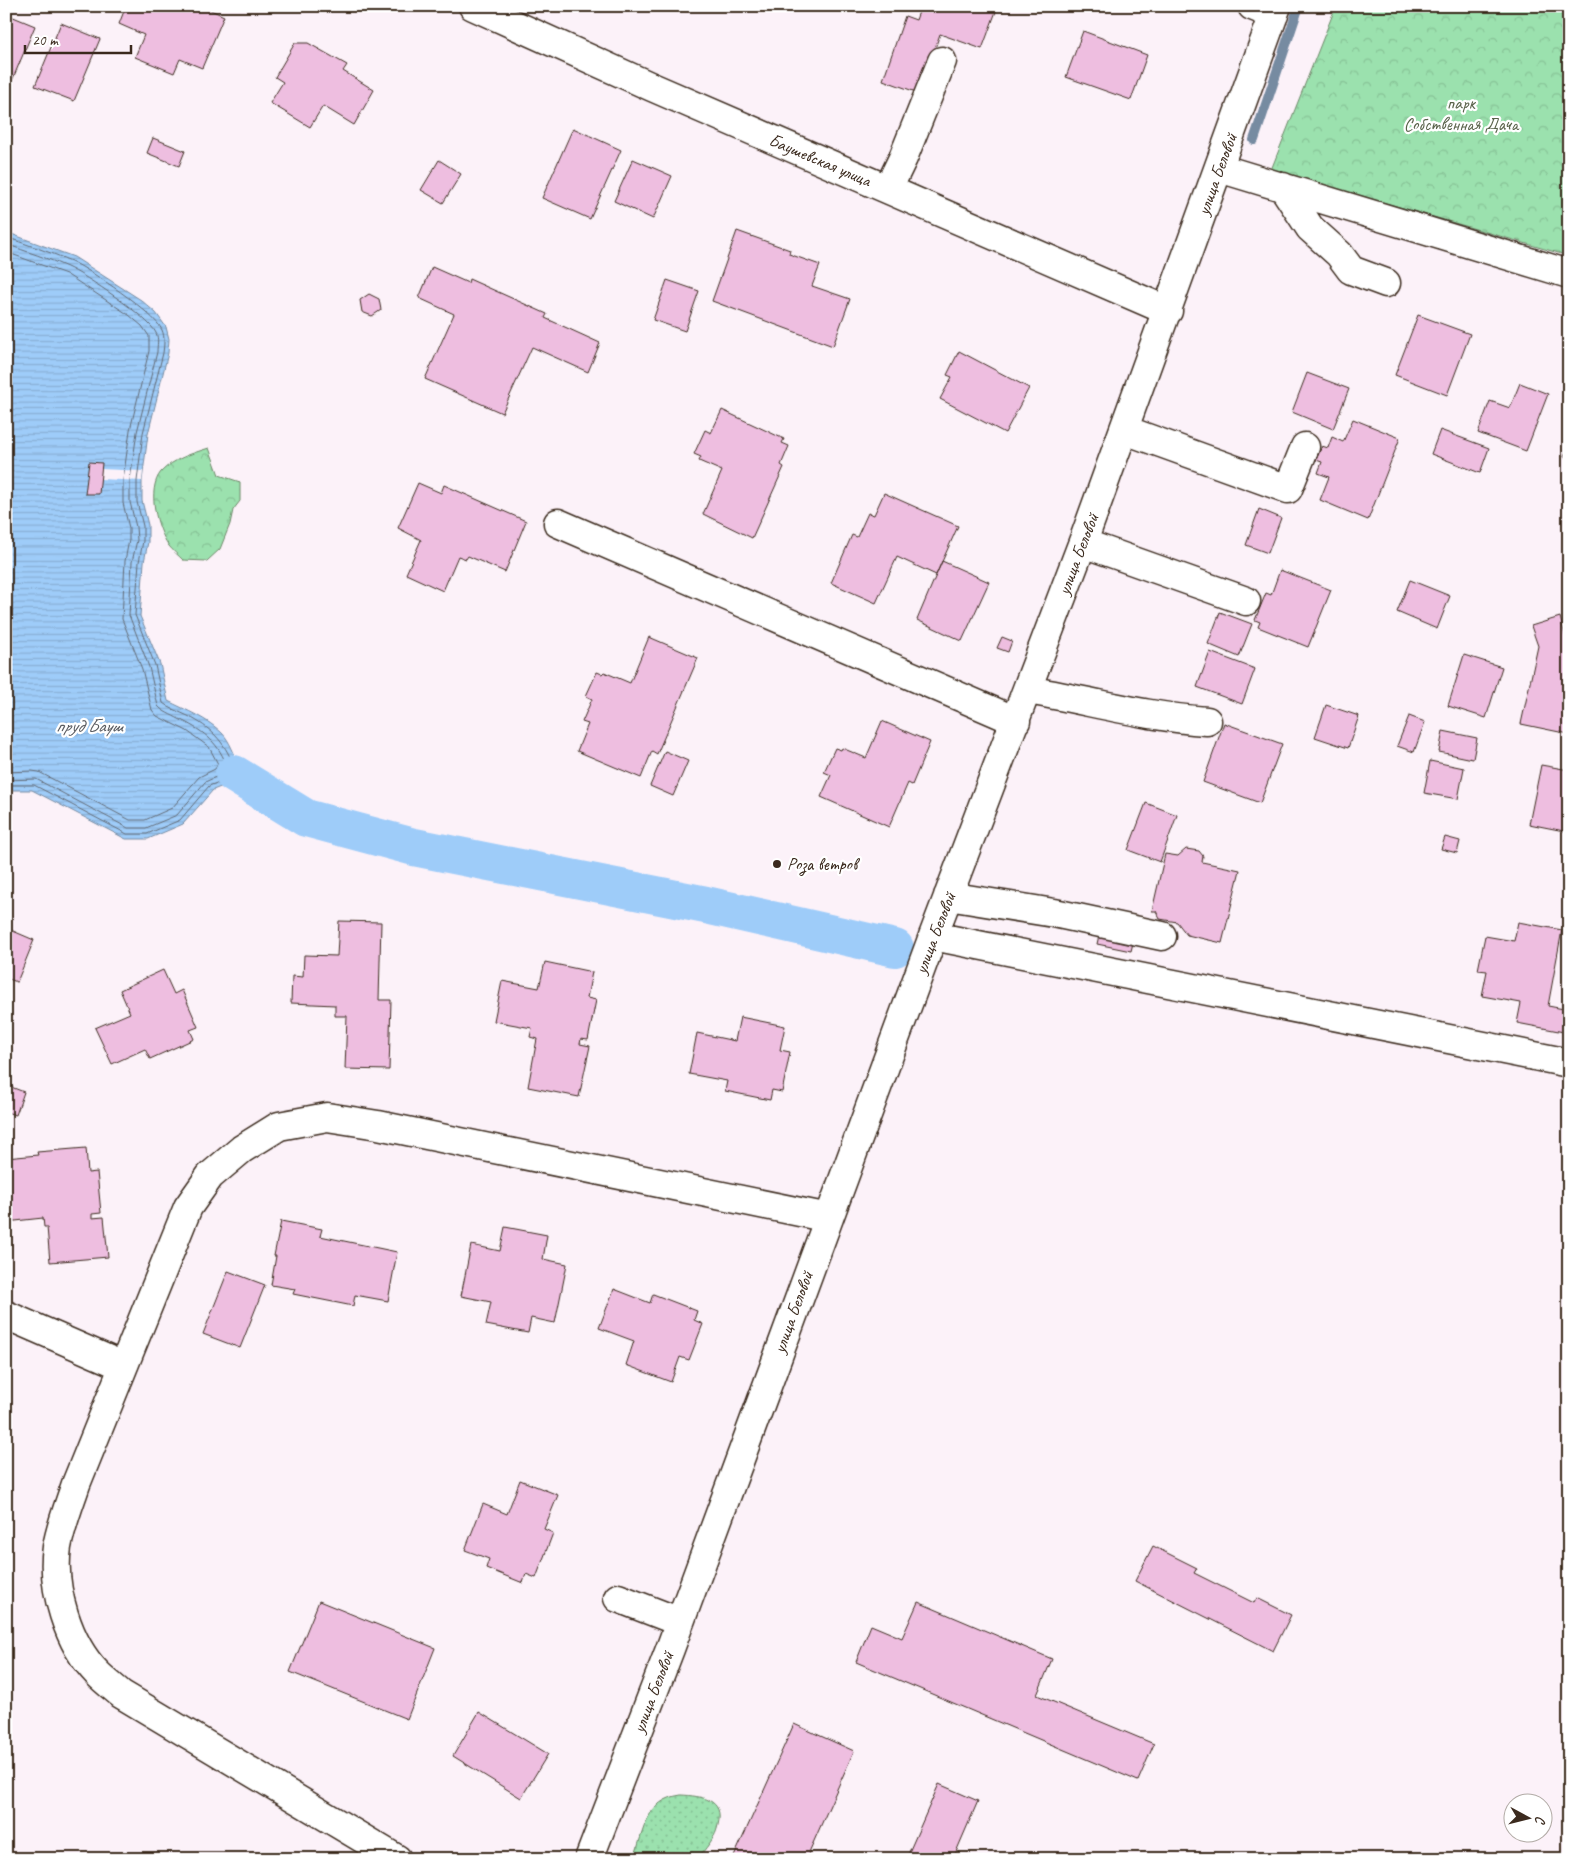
<svg xmlns="http://www.w3.org/2000/svg" width="1575" height="1865" viewBox="0 0 1575 1865" font-family="Caveat,sans-serif">
<style>
.grass{fill:url(#grass-dots);stroke:#6b8666}
.forest{fill:url(#forest-crowns);stroke:#6b8666}
.water{fill:url(#water-rules);stroke:#768ba1}
.pier{fill:#fcf2f9}
.lines{fill:none;stroke-linecap:round;stroke-linejoin:round}
.shore{stroke:#636b76;stroke-width:1}
.stream{stroke:#768ba1;stroke-width:10}
.canal{stroke:#9eccf9;stroke-width:38}
.building{fill:#eebee0;stroke:#3b2a1e}
.minor-casing{stroke:#3b2a1e;stroke-width:31}
.minor{stroke:#fff;stroke-width:28}
.poi-dot{fill:#3b2a1e;stroke:#fff;stroke-width:2}
.labels{text-anchor:middle;stroke-width:4.5;stroke-linejoin:round;paint-order:stroke}
.park-label{font-size:18px;fill:#586149;stroke:#fff}
.street-label{font-size:18px;fill:#3b2a1e;stroke:#fff}
.poi-label{font-size:18px;fill:#3b2a1e;stroke:#fff;text-anchor:start}
.water-label{font-size:19px;font-style:italic;fill:#595b60;stroke:#fff}
</style>
<defs>
<pattern id="grass-dots" width="8" height="8" patternUnits="userSpaceOnUse" patternTransform="scale(1.25)"><rect width="8" height="8" fill="#9be1ae"/><path d="M2 2h.1M6 6h.1" fill="none" stroke="#86c195" stroke-width="1.8" stroke-linecap="round"/></pattern>
<pattern id="forest-crowns" width="20" height="18" patternUnits="userSpaceOnUse" patternTransform="scale(1.25)"><rect width="20" height="18" fill="#9be1ae"/><path d="M2 6a3 3 0 1 1 6 0M12 15a3 3 0 1 1 6 0" fill="none" stroke="#86c195"/></pattern>
<pattern id="water-rules" width="6" height="5" patternUnits="userSpaceOnUse" patternTransform="scale(1.25)"><rect width="6" height="5" fill="#9eccf9"/><path d="M0 2.5h6" fill="none" stroke="#89afd5"/></pattern>
</defs>
<rect width="100%" height="100%" fill="#fcf2f9"/>
<filter id="ink" filterUnits="userSpaceOnUse"><feTurbulence type="fractalNoise" baseFrequency=".02" numOctaves="2"/><feDisplacementMap in="SourceGraphic" scale="10" xChannelSelector="R" yChannelSelector="G"/><feConvolveMatrix kernelMatrix="1 2 1 2 8 2 1 2 1" color-interpolation-filters="sRGB"/></filter>
<g filter="url(#ink)">
<path class="grass" d="M 681,1795 C 701,1796 725,1799 718,1825 C 717,1829 716,1833 714,1836 C 710,1844 703,1851 698,1859 L 634,1859 C 644,1829 646,1800 681,1795 Z"/>
<path class="forest" d="M 1336,6 L 1569,6 L 1569,256 L 1271,170 Z
M 209,448 L 219,475 L 240,482 L 240,501 L 233,510 L 230,524 L 220,549 L 207,561 L 183,560 C 178,555 173,551 169,546 C 157,529 146,490 161,472 C 173,459 193,453 209,448 Z"/>
<path class="water" d="M 6,232 L 74,257 L 141,300 L 156,313 L 166,327 L 169,339 L 168,353 L 148,434 L 142,481 L 142,501 L 148,525 L 148,542 L 144,562 L 140,616 L 160,664 L 168,701 C 186,710 208,719 222,733 C 230,741 234,754 239,765 L 228,784 L 213,790 L 183,824 L 148,839 L 126,839 L 32,790 L 12,790 L 6,793 Z"/>
<path class="pier" d="M 89,462 L 102,463 L 101,469 L 143,471 L 142,481 L 100,479 L 99,494 L 85,494 Z"/>
<g class="lines">
<path class="shore" d="M 6,237 C 28,245 50,252 71,261 C 90,270 154,312 162,330 C 165,337 164,345 163,353 L 143,433 L 137,481 L 137,502 L 143,526 L 143,541 L 139,562 L 135,615 L 155,665 L 163,703 C 170,709 180,712 188,716 C 211,728 224,741 233,764 L 224,780 L 209,786 L 180,820 L 147,834 L 127,834 L 34,785 L 11,785 L 6,787
M 6,244 C 27,252 48,258 67,267 C 85,275 149,317 156,333 C 159,339 157,345 157,352 L 137,432 L 130,480 L 130,502 L 136,527 L 137,540 L 132,562 L 129,615 L 149,667 L 158,706 C 163,712 172,715 179,719 C 201,730 217,740 226,764 L 220,775 L 205,782 L 177,815 L 146,828 L 128,828 L 36,779 L 6,780
M 6,252 L 66,274 L 129,315 L 142,326 L 149,336 L 149,351 L 130,430 L 123,480 L 123,503 L 129,528 L 129,540 L 125,561 L 122,619 L 142,669 L 152,710 L 157,716 L 187,731 L 209,747 L 218,764 L 215,769 L 199,777 L 172,808 L 145,820 L 130,820 L 39,772 L 32,771 L 6,772"/>
<path class="stream" d="M 1254,140 L 1299,6"/>
<path class="canal" d="M 234,774 L 306,818 L 414,847 L 706,905 L 895,948"/>
</g>
<path class="building" d="M 126,6 L 202,6 L 224,16 L 202,68 L 180,59 L 174,73 L 135,57 L 144,35 L 119,24 Z
M 921,6 L 998,6 L 982,49 L 940,34 L 928,68 L 916,92 L 883,80 L 905,16 L 916,20 Z
M 6,14 L 35,26 L 6,95 Z
M 61,23 L 100,39 L 74,101 L 35,86 Z
M 1083,31 L 1147,55 L 1131,100 L 1066,77 Z
M 295,43 L 308,43 L 347,65 L 343,71 L 374,90 L 354,125 L 323,106 L 310,127 L 270,103 L 283,82 L 275,77 Z
M 573,128 L 621,150 L 590,219 L 542,198 Z
M 153,138 L 185,151 L 179,166 L 147,153 Z
M 633,159 L 672,176 L 653,219 L 614,201 Z
M 439,160 L 461,174 L 443,203 L 421,190 Z
M 737,231 L 790,250 L 789,254 L 820,265 L 812,286 L 850,299 L 833,346 L 712,301 Z
M 432,267 L 468,283 L 469,279 L 547,314 L 545,318 L 600,343 L 588,372 L 532,347 L 502,413 L 425,379 L 454,314 L 419,298 Z
M 667,280 L 699,291 L 685,331 L 653,320 Z
M 369,294 L 379,299 L 381,310 L 372,316 L 362,312 L 360,300 Z
M 1418,315 L 1470,334 L 1447,395 L 1395,375 Z
M 959,351 L 1029,388 L 1005,433 L 940,399 L 952,377 L 947,375 Z
M 1307,373 L 1349,389 L 1333,429 L 1292,412 Z
M 1520,383 L 1548,394 L 1526,451 L 1478,433 L 1490,401 L 1510,408 Z
M 722,410 L 784,439 L 782,443 L 789,446 L 781,465 L 784,467 L 752,538 L 703,514 L 722,471 L 699,461 L 701,457 L 694,454 L 705,430 L 711,433 Z
M 1353,419 L 1400,438 L 1368,520 L 1320,500 L 1329,477 L 1318,473 L 1322,462 L 1316,460 L 1322,446 L 1328,448 L 1332,437 L 1343,442 Z
M 1440,430 L 1489,448 L 1480,473 L 1431,454 Z
M 1569,445 L 1569,459 L 1564,457 Z
M 89,462 L 102,463 L 99,494 L 85,494 Z
M 418,483 L 441,493 L 444,485 L 526,521 L 505,572 L 468,556 L 466,559 L 458,556 L 443,591 L 406,574 L 421,540 L 398,528 Z
M 884,493 L 958,526 L 936,575 L 897,557 L 876,603 L 831,583 L 852,535 L 857,537 L 868,513 L 874,515 Z
M 1259,509 L 1281,518 L 1268,553 L 1246,545 Z
M 942,561 L 989,582 L 962,641 L 917,620 Z
M 1280,570 L 1331,590 L 1308,647 L 1258,627 L 1260,622 L 1255,620 L 1266,593 L 1271,595 Z
M 1410,580 L 1450,596 L 1437,629 L 1397,612 Z
M 1220,612 L 1252,624 L 1239,657 L 1208,644 Z
M 1560,617 L 1566,639 L 1569,639 L 1569,734 L 1521,724 L 1538,646 L 1531,626 Z
M 649,637 L 698,658 L 657,754 L 652,751 L 641,778 L 577,751 L 588,724 L 582,722 L 592,699 L 586,696 L 597,672 L 602,674 L 604,672 L 630,683 Z
M 1002,637 L 1012,641 L 1008,652 L 997,648 Z
M 1210,652 L 1255,669 L 1242,704 L 1197,687 Z
M 1464,655 L 1502,667 L 1486,718 L 1448,706 Z
M 1326,705 L 1359,716 L 1348,748 L 1315,737 Z
M 1409,716 L 1425,722 L 1414,752 L 1397,746 Z
M 882,721 L 930,742 L 912,785 L 908,783 L 889,827 L 821,797 L 831,775 L 824,772 L 835,748 L 841,750 L 842,748 L 866,758 Z
M 1224,723 L 1282,744 L 1260,803 L 1203,782 Z
M 1443,731 L 1477,738 L 1473,759 L 1439,752 Z
M 665,751 L 688,761 L 673,796 L 650,786 Z
M 1430,761 L 1464,768 L 1458,799 L 1424,793 Z
M 1541,765 L 1569,770 L 1569,832 L 1529,824 Z
M 1146,803 L 1177,815 L 1160,862 L 1128,850 Z
M 1445,837 L 1460,841 L 1457,853 L 1441,849 Z
M 1186,849 L 1199,851 L 1203,856 L 1202,862 L 1240,870 L 1222,943 L 1187,935 L 1177,922 L 1160,919 L 1156,911 L 1152,911 L 1165,854 L 1178,856 Z
M 1104,914 L 1139,919 L 1131,951 L 1097,944 Z
M 339,921 L 381,922 L 379,1000 L 391,1000 L 389,1070 L 345,1069 L 347,1016 L 335,1016 L 335,1005 L 291,1003 L 292,976 L 303,977 L 304,955 L 337,956 Z
M 1518,922 L 1562,930 L 1548,1006 L 1569,1010 L 1569,1033 L 1517,1023 L 1521,1003 L 1482,996 L 1487,971 L 1478,970 L 1485,936 L 1514,941 Z
M 6,928 L 34,940 L 17,982 L 6,978 Z
M 545,962 L 592,972 L 587,998 L 596,1000 L 588,1040 L 581,1039 L 580,1044 L 590,1046 L 579,1097 L 528,1087 L 537,1039 L 530,1037 L 532,1028 L 494,1021 L 502,981 L 539,988 Z
M 163,970 L 174,994 L 182,990 L 198,1027 L 190,1030 L 194,1039 L 150,1059 L 145,1049 L 112,1064 L 95,1028 L 130,1013 L 120,990 Z
M 740,1017 L 785,1026 L 780,1050 L 790,1052 L 782,1092 L 772,1090 L 770,1100 L 725,1091 L 727,1081 L 689,1074 L 697,1033 L 735,1041 Z
M 6,1085 L 24,1092 L 16,1115 L 6,1112 Z
M 86,1148 L 88,1173 L 97,1172 L 101,1213 L 92,1214 L 92,1218 L 104,1217 L 108,1257 L 50,1262 L 47,1227 L 44,1227 L 43,1218 L 6,1222 L 6,1158 L 38,1155 L 37,1152 Z
M 281,1221 L 322,1229 L 320,1236 L 397,1252 L 388,1301 L 355,1295 L 353,1306 L 293,1294 L 295,1289 L 271,1285 L 276,1256 L 274,1256 Z
M 505,1227 L 547,1235 L 543,1259 L 567,1264 L 555,1323 L 531,1318 L 528,1333 L 486,1325 L 491,1302 L 461,1296 L 471,1245 L 500,1251 Z
M 228,1271 L 265,1285 L 240,1348 L 203,1334 Z
M 614,1289 L 650,1303 L 653,1294 L 697,1311 L 694,1320 L 703,1324 L 689,1360 L 680,1357 L 671,1382 L 626,1365 L 634,1341 L 599,1328 Z
M 520,1480 L 558,1495 L 544,1529 L 553,1533 L 536,1578 L 526,1574 L 523,1583 L 486,1568 L 489,1559 L 465,1550 L 483,1504 L 507,1514 Z
M 1153,1546 L 1197,1568 L 1194,1573 L 1254,1603 L 1257,1598 L 1291,1615 L 1273,1651 L 1135,1581 Z
M 319,1601 L 435,1648 L 407,1719 L 290,1672 Z
M 918,1602 L 1052,1659 L 1037,1695 L 1154,1744 L 1138,1781 L 856,1662 L 871,1625 L 902,1638 Z
M 479,1712 L 548,1754 L 521,1798 L 453,1756 Z
M 794,1724 L 854,1751 L 806,1859 L 733,1859 Z
M 939,1784 L 978,1801 L 953,1859 L 906,1859 Z"/>
<g class="lines">
<g class="minor-casing">
<path id="minor" d="M 473,6 L 652,87 L 1168,311
M 1252,6 L 1274,15
M 1219,168 L 1569,274
M 1283,187 L 1310,228 L 1339,254 L 1351,270 L 1386,283
M 888,189 L 903,158 L 942,61
M 1125,430 L 1288,489 L 1305,447
M 558,523 L 1016,721
M 1083,543 L 1246,601
M 1027,690 C 1087,700 1146,717 1207,721
M 948,896 L 1054,913 L 1162,936
M 933,936 L 1569,1063
M 6,1315 L 123,1366
M 618,1598 L 680,1622
M 397,1859 L 121,1694 C 113,1687 105,1681 98,1674 C 68,1644 51,1588 57,1547 C 61,1525 69,1505 76,1484 L 188,1207 L 210,1176 L 242,1149 L 279,1126 L 327,1117 L 378,1125 L 829,1218
M 589,1859 L 670,1649 L 933,936 L 1084,539 L 1277,6"/>
</g>
<use href="#minor" class="minor"/>
</g>
</g>
<circle class="poi-dot" cx="777" cy="864" r="5"/>
<g class="labels">
<g class="park-label">
<text x="1461" y="109">парк<tspan x="1461" dy="21">Собственная Дача</tspan></text>
</g>
<g class="street-label">
<text transform="translate(820 160) rotate(23)" y="6">Баушевская улица</text>
<text transform="translate(1217 174) rotate(-70)" y="6">улица Беловой</text>
<text transform="translate(1078 554) rotate(-69)" y="6">улица Беловой</text>
<text transform="translate(935 933) rotate(-69)" y="6">улица Беловой</text>
<text transform="translate(793 1312) rotate(-70)" y="6">улица Беловой</text>
<text transform="translate(653 1692) rotate(-69)" y="6">улица Беловой</text>
</g>
<g class="poi-label">
<text x="787" y="870">Роза ветров</text>
</g>
<g class="water-label">
<text x="89" y="732">пруд Бауш</text>
</g>
</g>
<rect width="1575" height="1865" fill="none" stroke="#fff" stroke-width="25"/>
<rect x="12" y="12" width="1550" height="1840" fill="none" stroke="#3b2a1e" stroke-width="2" filter="url(#ink)"/>
<g transform="translate(1528 1818) rotate(97)"><circle r="24" fill="#ffffff" stroke="#b1aaa5"/>
<path d="M0-4L9 19L0 12L-9 19Z" fill="#3b2a1e"/>
<text y="-8" font-size="14" font-weight="bold" text-anchor="middle" fill="#3b2a1e">С</text>
</g>
<path d="M25 45v8h106v-8" fill="none" stroke="#3b2a1e" stroke-width="2.5"/>
<text x="32" y="45" font-size="15" fill="#3b2a1e" stroke="#ffffff" stroke-width="4" paint-order="stroke">20 m</text>
</svg>
